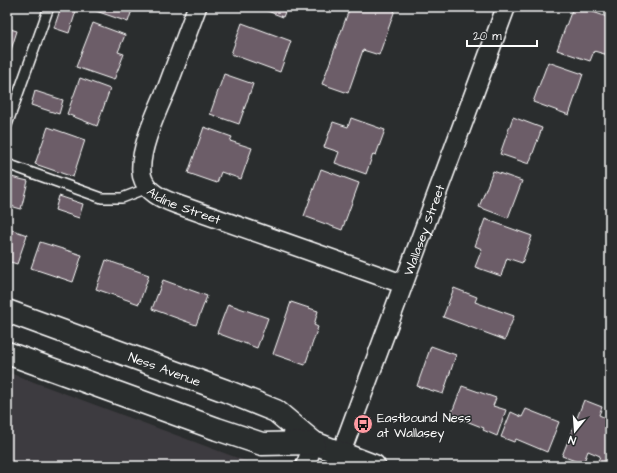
<svg xmlns="http://www.w3.org/2000/svg" width="617" height="473" viewBox="0 0 617 473" font-family="'Architects Daughter',sans-serif">
<style>
.built{fill:#3e3b3f}
.building{fill:#6c5d67;stroke:#fff}
.lines{fill:none;stroke-linecap:round;stroke-linejoin:round}
.lane-casing{stroke:#fff;stroke-width:12}
.street-casing{stroke:#fff;stroke-width:21}
.secondary-casing{stroke:#fff;stroke-width:25}
.lane{stroke:#2a2d2e;stroke-width:9}
.street{stroke:#2a2d2e;stroke-width:18}
.secondary{stroke:#2a2d2e;stroke-width:22}
.labels{text-anchor:middle;stroke-width:3;stroke-linejoin:round;paint-order:stroke}
.street-label{font-size:13px;fill:#fff;stroke:#2a2d2e}
.poi-label{font-size:13px;fill:#fff;stroke:#2a2d2e;text-anchor:start}
</style>
<rect width="100%" height="100%" fill="#2a2d2e"/>
<filter id="ink" filterUnits="userSpaceOnUse"><feTurbulence type="fractalNoise" baseFrequency=".025" numOctaves="2"/><feDisplacementMap in="SourceGraphic" scale="8" xChannelSelector="R" yChannelSelector="G"/><feConvolveMatrix kernelMatrix="1 2 1 2 8 2 1 2 1" color-interpolation-filters="sRGB"/></filter>
<g filter="url(#ink)">
<path class="built" d="M 7,372 L 259,466 L 7,466 Z"/>
<path class="building" d="M 61,7 L 76,11 L 69,33 L 54,28 Z
M 98,7 L 133,7 L 128,22 L 96,11 Z
M 257,7 L 287,7 L 283,17 Z
M 350,7 L 396,7 L 379,55 L 363,50 L 348,93 L 322,84 Z
M 573,7 L 579,7 L 610,18 L 610,49 L 608,55 L 594,51 L 590,61 L 557,50 Z
M 93,23 L 125,35 L 118,52 L 124,54 L 114,80 L 76,67 Z
M 242,23 L 291,41 L 280,72 L 231,54 Z
M 7,28 L 17,31 L 10,53 L 7,52 Z
M 548,62 L 583,74 L 569,115 L 533,102 Z
M 224,74 L 253,84 L 239,124 L 210,114 Z
M 80,78 L 110,89 L 97,126 L 67,114 Z
M 35,91 L 63,100 L 59,114 L 31,105 Z
M 513,117 L 542,128 L 529,164 L 500,154 Z
M 351,118 L 385,130 L 376,155 L 373,154 L 366,174 L 335,163 L 339,152 L 324,147 L 333,122 L 348,127 Z
M 48,127 L 85,140 L 73,177 L 35,164 Z
M 204,127 L 232,137 L 230,141 L 252,148 L 241,179 L 221,172 L 217,183 L 188,173 Z
M 321,169 L 359,183 L 342,230 L 304,216 Z
M 493,171 L 522,181 L 508,218 L 479,207 Z
M 7,176 L 28,181 L 21,209 L 7,205 Z
M 59,196 L 83,204 L 79,218 L 55,210 Z
M 485,219 L 532,236 L 522,263 L 507,258 L 501,276 L 475,267 L 482,249 L 475,246 Z
M 7,228 L 27,235 L 17,264 L 7,261 Z
M 40,242 L 82,255 L 73,282 L 31,268 Z
M 106,260 L 149,275 L 139,304 L 96,289 Z
M 163,280 L 207,296 L 196,325 L 152,309 Z
M 454,288 L 477,297 L 475,302 L 514,316 L 505,340 L 443,317 Z
M 291,302 L 318,311 L 314,325 L 318,327 L 305,365 L 273,354 Z
M 228,304 L 268,318 L 257,348 L 217,333 Z
M 431,346 L 456,355 L 443,394 L 417,386 Z
M 462,386 L 496,398 L 493,406 L 506,410 L 497,436 L 483,430 L 484,428 L 451,415 Z
M 584,400 L 602,407 L 599,415 L 610,420 L 610,466 L 596,466 L 600,456 L 588,451 L 583,464 L 562,456 Z
M 526,409 L 559,422 L 547,452 L 516,439 L 514,442 L 501,437 L 511,412 L 522,417 Z"/>
<g class="lines">
<g class="lane-casing">
<path id="lane" d="M 7,125 L 49,7
M 7,164 L 102,198 L 122,198 L 148,188"/>
</g>
<g class="street-casing">
<g id="street">
<path id="s1" d="M 197,7 C 187,34 177,61 167,88 C 158,109 137,153 142,176 C 146,192 162,199 176,204 L 403,284"/>
<path id="s2" d="M 341,453 L 506,7"/>
<path d="M 305,466 L 314,443"/>
</g>
</g>
<g class="secondary-casing">
<g id="secondary">
<path id="s3" d="M 7,311 L 226,391 L 276,411 L 314,443 L 374,466"/>
<path d="M 7,353 L 217,429 L 262,444 L 314,443"/>
</g>
</g>
<use href="#lane" class="lane"/>
<use href="#street" class="street"/>
<use href="#secondary" class="secondary"/>
</g>
</g>
<defs>
<g id="bus-disc" transform="scale(1)"><circle r="9.5" fill="#ff9aa2" stroke="#2a2d2e"/><path d="M-5-6H5V4H4V6H2V4H-2V6H-4V4H-5ZM-3.5-4V0h7V-4ZM-3.5 1.2v1.5H-2V1.2ZM2 1.2v1.5H3.5V1.2Z" fill="#111"/></g>
</defs>
<g fill-rule="evenodd">
<use href="#bus-disc" x="363" y="424"/>
</g>
<g class="labels">
<g class="street-label">
<text dy="5" stroke="none"><textPath href="#s1" startOffset="233">Aldine Street</textPath></text>
<text dy="5" stroke="none"><textPath href="#s2" startOffset="238">Wallasey Street</textPath></text>
<text dy="5" stroke="none"><textPath href="#s3" startOffset="168">Ness Avenue</textPath></text>
</g>
<g class="poi-label">
<text x="377" y="422">Eastbound Ness<tspan x="377" dy="15">at Wallasey</tspan></text>
</g>
</g>
<rect width="617" height="473" fill="none" stroke="#2a2d2e" stroke-width="24"/>
<rect x="12" y="12" width="593" height="449" fill="none" stroke="#fff" stroke-width="1.5" filter="url(#ink)"/>
<g transform="translate(575 431) rotate(197)" stroke="#2a2d2e" stroke-width="3" paint-order="stroke">
<path d="M0-3L7 15L0 10L-7 15Z" fill="#ffffff"/>
<text y="-6" font-size="11" font-weight="bold" text-anchor="middle" fill="#ffffff">N</text>
</g>
<path d="M467 40v6h70v-6" fill="none" stroke="#ffffff" stroke-width="2"/>
<text x="473" y="40" font-size="12" fill="#ffffff" stroke="#2a2d2e" stroke-width="3" paint-order="stroke">20 m</text>
</svg>
